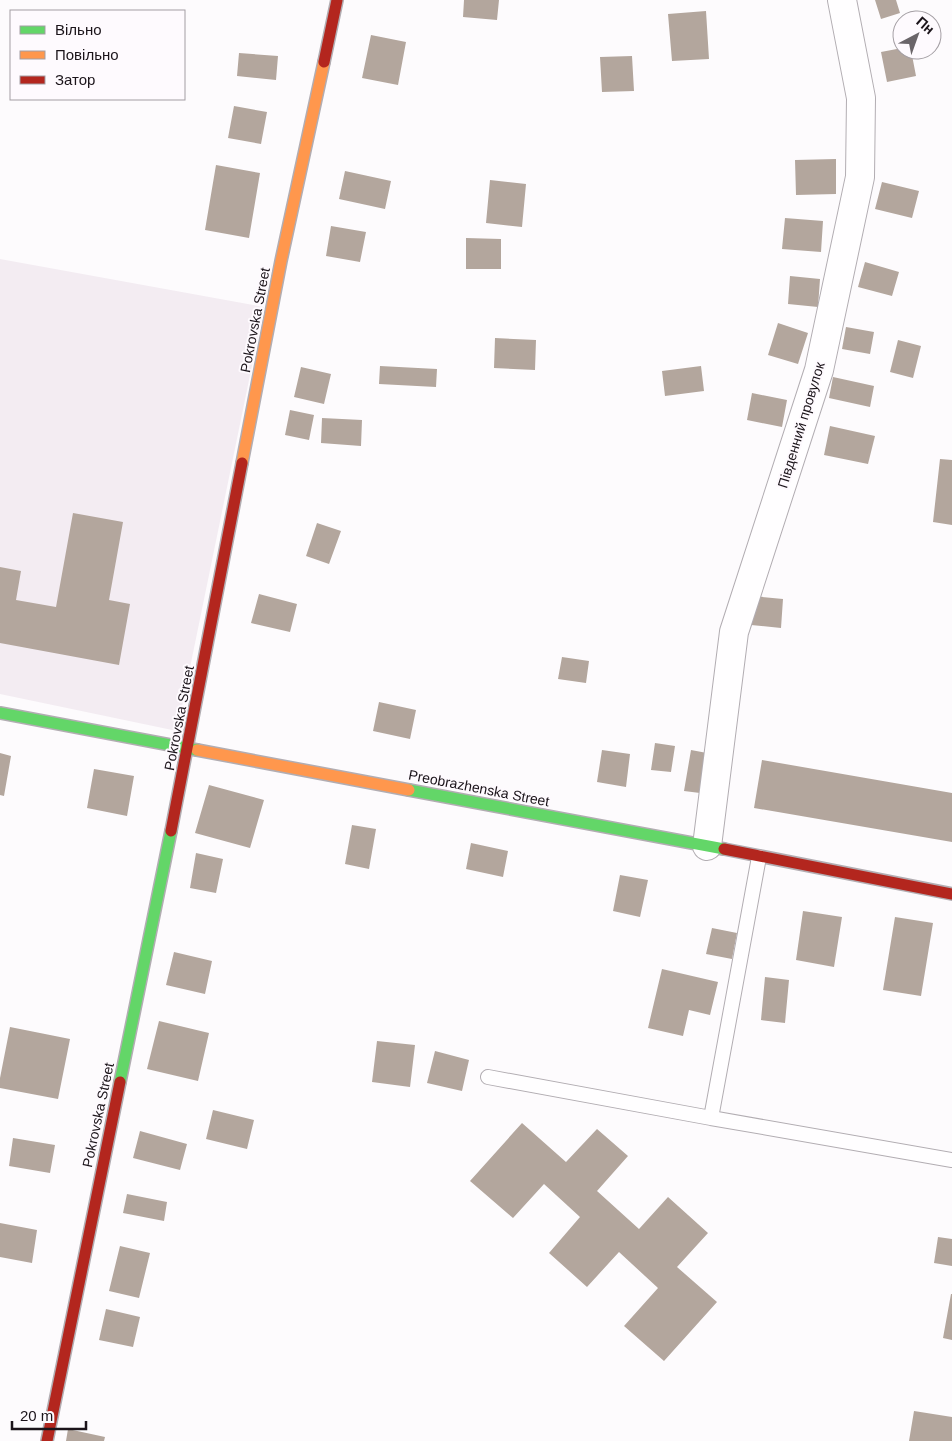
<svg xmlns="http://www.w3.org/2000/svg" width="952" height="1441" viewBox="0 0 952 1441" font-family="Arial,sans-serif">
<style>
.built{fill:#f3ecf2}
.building{fill:#b3a69d}
.lines{fill:none;stroke-linecap:round;stroke-linejoin:round}
.lane-casing{stroke:#b2adb2;stroke-width:16}
.street-casing{stroke:#b2adb2;stroke-width:30}
.fast-casing{stroke:#b2adb2;stroke-width:14}
.slow-casing{stroke:#b2adb2;stroke-width:14}
.jam-casing{stroke:#b2adb2;stroke-width:14}
.lane{stroke:#fffeff;stroke-width:14}
.street{stroke:#fffeff;stroke-width:28}
.fast{stroke:#63d668;stroke-width:11}
.slow{stroke:#ff974d;stroke-width:11}
.jam{stroke:#b3261e;stroke-width:11}
.labels{text-anchor:middle;stroke-width:4;stroke-linejoin:round;paint-order:stroke}
.street-label{font-size:14px;fill:#1b141a;stroke:#fefafe}
</style>
<rect width="100%" height="100%" fill="#fdfbfd"/>
<path class="built" d="M 0,259 L 264,307 L 177,731 L 0,694 Z"/>
<path class="building" d="M 464,0 L 499,0 L 497,20 L 463,17 Z
M 875,0 L 896,0 L 900,13 L 881,19 Z
M 706,11 L 709,59 L 672,61 L 668,14 Z
M 371,35 L 406,42 L 398,85 L 362,78 Z
M 902,48 L 902,50 L 911,50 L 916,76 L 887,82 L 881,52 Z
M 239,53 L 278,56 L 276,80 L 237,76 Z
M 632,56 L 634,91 L 602,92 L 600,57 Z
M 234,106 L 267,112 L 261,144 L 228,138 Z
M 836,159 L 836,194 L 796,195 L 795,160 Z
M 216,165 L 260,173 L 249,238 L 205,230 Z
M 345,171 L 391,181 L 385,209 L 339,199 Z
M 490,180 L 526,184 L 522,227 L 486,223 Z
M 882,182 L 919,191 L 912,218 L 875,209 Z
M 785,218 L 823,221 L 821,252 L 782,249 Z
M 331,226 L 366,232 L 360,262 L 326,256 Z
M 466,238 L 501,239 L 501,269 L 466,269 Z
M 865,262 L 899,272 L 892,296 L 858,287 Z
M 790,276 L 820,279 L 818,307 L 788,304 Z
M 778,323 L 808,333 L 798,364 L 768,355 Z
M 846,327 L 874,332 L 870,354 L 842,349 Z
M 495,338 L 536,340 L 535,370 L 494,368 Z
M 898,340 L 921,346 L 913,378 L 890,372 Z
M 380,366 L 437,369 L 436,387 L 379,384 Z
M 701,366 L 704,391 L 665,396 L 662,371 Z
M 301,367 L 331,374 L 324,404 L 294,397 Z
M 833,377 L 874,386 L 870,407 L 829,398 Z
M 752,393 L 787,400 L 782,427 L 747,420 Z
M 290,410 L 314,415 L 309,440 L 285,435 Z
M 322,418 L 362,420 L 361,446 L 321,443 Z
M 830,426 L 875,436 L 868,464 L 824,455 Z
M 940,459 L 952,460 L 952,525 L 933,522 Z
M 73,513 L 123,522 L 109,600 L 130,604 L 119,665 L 0,643 L 0,567 L 21,571 L 16,600 L 56,607 Z
M 317,523 L 341,531 L 329,564 L 306,556 Z
M 259,594 L 297,604 L 290,632 L 251,623 Z
M 753,596 L 783,599 L 781,628 L 751,625 Z
M 562,657 L 589,661 L 586,683 L 558,679 Z
M 379,702 L 416,710 L 410,739 L 373,731 Z
M 655,743 L 675,746 L 671,772 L 651,770 Z
M 602,750 L 630,754 L 626,787 L 597,782 Z
M 691,750 L 707,753 L 700,793 L 684,791 Z
M 0,753 L 11,756 L 4,796 L 0,795 Z
M 762,760 L 952,793 L 952,842 L 754,808 Z
M 94,769 L 134,776 L 127,816 L 87,808 Z
M 209,785 L 264,800 L 250,848 L 195,833 Z
M 352,825 L 376,829 L 369,869 L 345,864 Z
M 471,843 L 508,851 L 503,877 L 466,869 Z
M 196,853 L 223,859 L 216,893 L 190,888 Z
M 620,875 L 648,880 L 640,917 L 613,911 Z
M 803,911 L 842,917 L 834,967 L 796,960 Z
M 895,917 L 933,923 L 921,996 L 883,990 Z
M 712,928 L 737,933 L 732,959 L 706,954 Z
M 174,952 L 212,961 L 205,994 L 166,985 Z
M 662,969 L 718,982 L 710,1015 L 689,1010 L 683,1036 L 648,1028 Z
M 765,977 L 789,980 L 785,1023 L 761,1020 Z
M 159,1021 L 209,1033 L 198,1081 L 147,1069 Z
M 10,1027 L 70,1039 L 58,1099 L 0,1088 L 0,1078 Z
M 377,1041 L 415,1045 L 410,1087 L 372,1082 Z
M 435,1051 L 469,1060 L 462,1091 L 427,1083 Z
M 213,1110 L 254,1120 L 247,1149 L 206,1139 Z
M 522,1123 L 566,1162 L 597,1129 L 628,1156 L 597,1191 L 639,1229 L 668,1197 L 708,1233 L 677,1267 L 717,1302 L 664,1361 L 624,1326 L 658,1288 L 619,1252 L 587,1287 L 549,1253 L 580,1217 L 544,1184 L 513,1218 L 470,1181 Z
M 140,1131 L 187,1144 L 180,1170 L 133,1158 Z
M 13,1138 L 55,1145 L 50,1173 L 9,1166 Z
M 127,1194 L 167,1202 L 164,1221 L 123,1213 Z
M 0,1223 L 37,1230 L 32,1263 L 0,1257 Z
M 938,1237 L 952,1239 L 952,1266 L 934,1263 Z
M 120,1246 L 150,1253 L 139,1298 L 109,1291 Z
M 951,1294 L 952,1294 L 952,1340 L 943,1338 Z
M 106,1309 L 140,1317 L 133,1347 L 99,1340 Z
M 914,1411 L 952,1417 L 952,1441 L 909,1441 Z
M 68,1429 L 105,1437 L 104,1441 L 66,1441 Z"/>
<g class="lines">
<g class="lane-casing">
<path id="lane" d="M 759,857 L 711,1118 L 952,1160
M 488,1077 L 711,1118"/>
</g>
<g class="street-casing">
<path id="street" d="M 707,846 L 734,632 L 819,370 L 860,177 L 861,98 L 842,0"/>
</g>
<g class="fast-casing">
<path id="fast" d="M 0,713 L 197,750
M 409,790 L 724,849
M 120,1082 L 171,831"/>
</g>
<g class="slow-casing">
<path id="slow" d="M 242,463 L 281,261 L 324,62
M 197,750 L 409,790"/>
</g>
<g class="jam-casing">
<path id="jam" d="M 324,62 L 337,0
M 171,831 L 242,463
M 724,849 L 952,894
M 47,1441 L 120,1082"/>
</g>
<use href="#lane" class="lane"/>
<use href="#street" class="street"/>
<use href="#fast" class="fast"/>
<use href="#slow" class="slow"/>
<use href="#jam" class="jam"/>
</g>
<g class="labels">
<g class="street-label">
<text transform="translate(255 320) rotate(-79)" y="5">Pokrovska Street</text>
<text transform="translate(801 425) rotate(-73)" y="5">Південний провулок</text>
<text transform="translate(179 718) rotate(-79)" y="5">Pokrovska Street</text>
<text transform="translate(479 788) rotate(11)" y="5">Preobrazhenska Street</text>
<text transform="translate(98 1115) rotate(-78)" y="5">Pokrovska Street</text>
</g>
</g>
<rect x="10" y="10" width="175" height="90" fill="#fefafe" stroke="#a39ea3"/>
<rect x="20" y="26" width="25" height="8" fill="#63d668" stroke="#a39ea3"/>
<text x="55" y="35" font-size="15" fill="#1b141a">Вільно</text>
<rect x="20" y="51" width="25" height="8" fill="#ff974d" stroke="#a39ea3"/>
<text x="55" y="60" font-size="15" fill="#1b141a">Повільно</text>
<rect x="20" y="76" width="25" height="8" fill="#b3261e" stroke="#a39ea3"/>
<text x="55" y="85" font-size="15" fill="#1b141a">Затор</text>
<g transform="translate(917 35) rotate(41)"><circle r="24" fill="#fefafe" stroke="#a39ea3"/>
<path d="M0-4L9 19L0 12L-9 19Z" fill="#6a6569"/>
<text y="-8" font-size="14" font-weight="bold" text-anchor="middle" fill="#1b141a">Пн</text>
</g>
<path d="M12 1421v8h74v-8" fill="none" stroke="#1b141a" stroke-width="2.5"/>
<text x="20" y="1421" font-size="15" fill="#1b141a" stroke="#fefafe" stroke-width="4" paint-order="stroke">20 m</text>
</svg>
